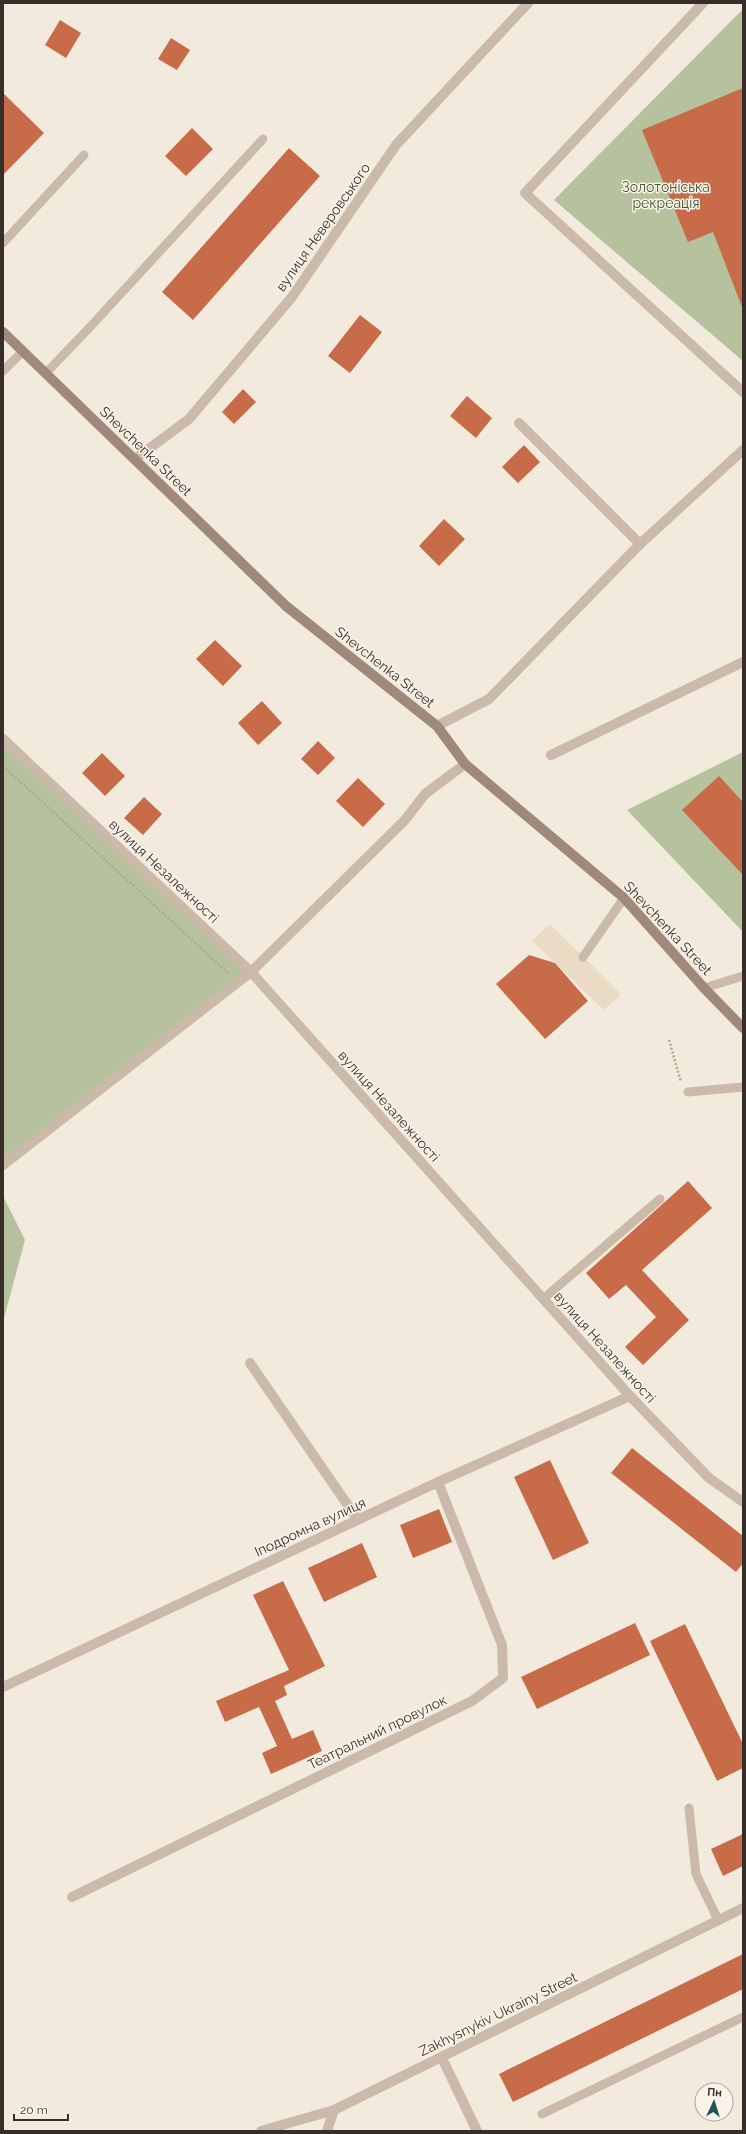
<svg xmlns="http://www.w3.org/2000/svg" width="746" height="2134" viewBox="0 0 746 2134" font-family="Raleway,sans-serif">
<style>
.green{fill:#b5c29d}
.plaza{fill:#ebdbc5}
.building{fill:#c76b48}
.lines{fill:none;stroke-linecap:round;stroke-linejoin:round}
.path{stroke:#b7a493;stroke-width:2.5;stroke-dasharray:2 2;stroke-linecap:butt}
.service{stroke:#cbbaa9;stroke-width:9}
.minor{stroke:#cbbaa9;stroke-width:10}
.secondary{stroke:#9f897a;stroke-width:10}
.labels{text-anchor:middle;stroke-width:3;stroke-linejoin:round;paint-order:stroke}
.park-label{font-size:14px;fill:#46572d;stroke:#faf3ea}
.street-label{font-size:14px;fill:#382e29;stroke:#faf3ea}
</style>
<rect width="100%" height="100%" fill="#f3eade"/>
<path class="green" d="M 743,9 L 743,361 L 554,200 Z
M 3,739 L 251,972 L 3,1165 Z
M 743,752 L 743,932 L 627,810 Z
M 3,1196 L 25,1240 L 3,1322 Z"/>
<path class="plaza" d="M 550,924 L 621,994 L 604,1010 L 532,941 Z"/>
<path class="building" d="M 60,20 L 81,33 L 66,58 L 45,45 Z
M 171,38 L 190,50 L 177,70 L 158,59 Z
M 743,88 L 743,307 L 742,307 L 713,232 L 688,242 L 642,130 Z
M 3,93 L 44,133 L 3,175 Z
M 192,128 L 213,149 L 186,176 L 165,156 Z
M 289,148 L 320,176 L 193,320 L 162,292 Z
M 360,315 L 382,332 L 350,373 L 328,356 Z
M 243,389 L 256,402 L 234,424 L 222,412 Z
M 467,396 L 492,418 L 476,438 L 450,416 Z
M 524,445 L 540,462 L 518,483 L 502,467 Z
M 444,519 L 465,539 L 439,566 L 419,546 Z
M 215,640 L 242,666 L 223,686 L 196,659 Z
M 262,701 L 282,723 L 258,745 L 238,723 Z
M 318,741 L 335,758 L 318,775 L 301,759 Z
M 102,753 L 125,776 L 105,796 L 82,773 Z
M 719,776 L 743,802 L 743,875 L 682,810 Z
M 358,778 L 385,804 L 363,827 L 336,801 Z
M 144,797 L 162,814 L 143,835 L 124,818 Z
M 529,955 L 555,963 L 588,1001 L 545,1039 L 496,984 Z
M 688,1181 L 712,1208 L 642,1270 L 689,1320 L 643,1365 L 625,1347 L 656,1317 L 626,1285 L 609,1299 L 586,1273 Z
M 632,1448 L 743,1536 L 743,1563 L 736,1572 L 611,1473 Z
M 550,1460 L 589,1543 L 553,1560 L 514,1477 Z
M 439,1509 L 452,1542 L 413,1558 L 400,1525 Z
M 362,1543 L 377,1577 L 324,1602 L 308,1568 Z
M 283,1581 L 325,1666 L 284,1686 L 287,1695 L 275,1701 L 292,1739 L 313,1730 L 322,1751 L 271,1774 L 262,1753 L 277,1746 L 259,1707 L 225,1722 L 216,1701 L 289,1670 L 253,1595 Z
M 635,1623 L 650,1655 L 537,1709 L 521,1677 Z
M 685,1624 L 743,1744 L 743,1768 L 717,1781 L 650,1641 Z
M 743,1834 L 743,1866 L 723,1876 L 711,1849 Z
M 743,1954 L 743,1989 L 513,2102 L 499,2074 Z"/>
<g class="lines">
<path class="path" d="M 3,766 L 228,973
M 669,1040 L 681,1082"/>
<path class="service" d="M 3,243 L 84,155
M 3,371 L 23,351
M 46,373 L 91,326 L 263,139
M 583,957 L 624,898
M 704,988 L 743,976
M 688,1092 L 743,1087
M 543,1299 L 660,1199
M 689,1808 L 696,1874 L 718,1920
M 542,2114 L 743,2017"/>
<path class="minor" d="M 703,3 L 525,193 L 743,392
M 519,423 L 640,544
M 135,459 L 189,419 L 292,297 L 396,145 L 528,3
M 437,726 L 489,699 L 640,544 L 743,450
M 3,739 L 251,972 L 630,1396 L 709,1478 L 743,1502
M 551,755 L 743,662
M 3,1165 L 251,972 L 405,820 L 425,794 L 465,764
M 250,1363 L 358,1520
M 3,1687 L 438,1482 L 630,1396
M 72,1897 L 472,1701 L 503,1678 L 502,1645 L 438,1482
M 442,2058 L 477,2131
M 261,2131 L 334,2110 L 743,1908
M 327,2131 L 334,2110"/>
<path class="secondary" d="M 3,332 L 286,606 L 437,726 L 465,764 L 624,898 L 704,988 L 743,1028"/>
</g>
<g class="labels">
<g class="park-label">
<text x="666" y="192">Золотоніська<tspan x="666" dy="16">рекреація</tspan></text>
</g>
<g class="street-label">
<text transform="translate(323 227) rotate(-55)" y="5">вулиця Неверовського</text>
<text transform="translate(146 451) rotate(44)" y="5">Shevchenka Street</text>
<text transform="translate(385 667) rotate(38)" y="5">Shevchenka Street</text>
<text transform="translate(164 871) rotate(43)" y="5">вулиця Незалежності</text>
<text transform="translate(668 928) rotate(47)" y="5">Shevchenka Street</text>
<text transform="translate(389 1106) rotate(48)" y="5">вулиця Незалежності</text>
<text transform="translate(605 1347) rotate(48)" y="5">вулиця Незалежності</text>
<text transform="translate(310 1527) rotate(-25)" y="5">Іподромна вулиця</text>
<text transform="translate(377 1732) rotate(-26)" y="5">Театральний провулок</text>
<text transform="translate(498 2014) rotate(-26)" y="5">Zakhysnykiv Ukrainy Street</text>
</g>
</g>
<rect width="746" height="2134" fill="none" stroke="#382e29" stroke-width="8"/>
<g transform="translate(714 2102) rotate(4)"><circle r="19" fill="#faf3ea" stroke="#aca49d"/>
<path d="M0-3L7 15L0 10L-7 15Z" fill="#1e545b"/>
<text y="-6" font-size="11" font-weight="bold" text-anchor="middle" fill="#382e29">Пн</text>
</g>
<path d="M14 2114v6h54v-6" fill="none" stroke="#382e29" stroke-width="2"/>
<text x="20" y="2114" font-size="12" fill="#382e29" stroke="#faf3ea" stroke-width="3" paint-order="stroke">20 m</text>
</svg>
